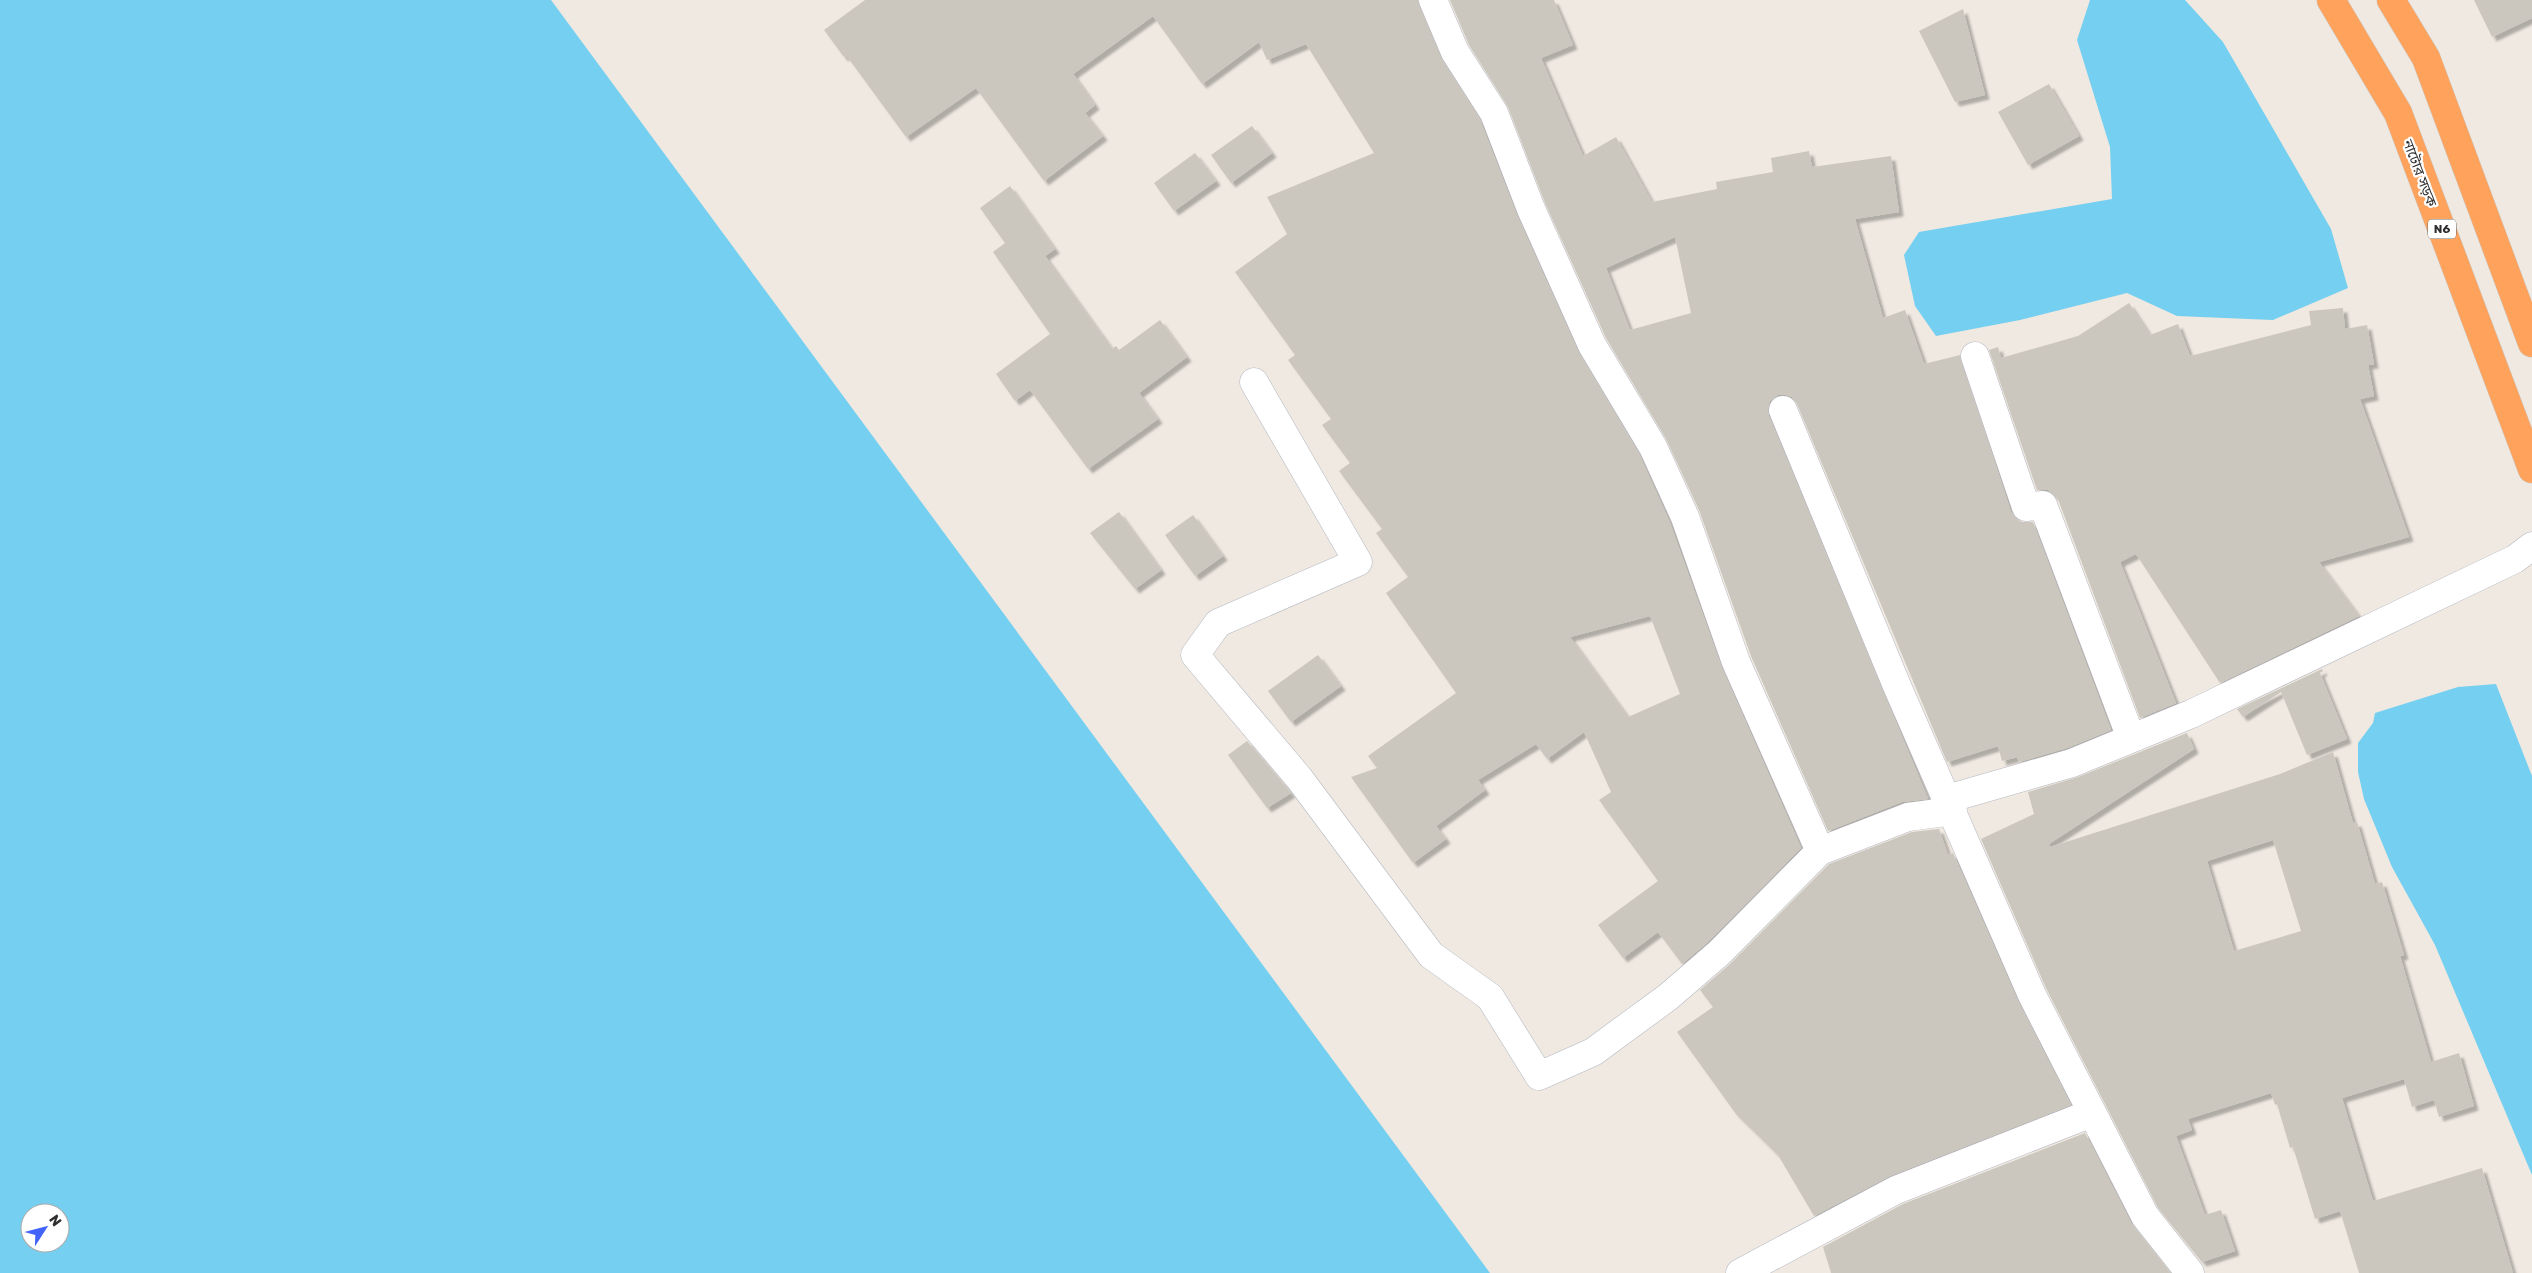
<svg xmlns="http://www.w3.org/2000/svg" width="2532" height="1273" viewBox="0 0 2532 1273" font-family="Rubik,'Noto Sans Bengali',sans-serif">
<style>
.water{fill:#75cff0;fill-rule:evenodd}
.building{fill:#cbc7bf;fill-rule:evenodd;filter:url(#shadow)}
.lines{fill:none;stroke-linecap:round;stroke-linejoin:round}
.minor-casing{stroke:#b4b7c1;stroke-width:29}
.highway-casing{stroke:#c9c9c9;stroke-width:29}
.minor{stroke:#fff;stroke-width:28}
.highway{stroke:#ffa35c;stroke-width:28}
.labels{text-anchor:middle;stroke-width:4.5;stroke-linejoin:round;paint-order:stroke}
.shield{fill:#fff;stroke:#6d6d6d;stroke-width:1}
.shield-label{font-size:12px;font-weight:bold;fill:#2e2e2e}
.street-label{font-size:14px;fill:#2e2e2e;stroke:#fff}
</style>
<defs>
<filter id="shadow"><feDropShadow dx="4.5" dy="4.5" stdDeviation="1" flood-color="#0004"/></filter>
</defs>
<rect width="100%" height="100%" fill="#efe9e1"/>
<path class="water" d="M 0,0 L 551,0 L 1490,1273 L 0,1273 ZM 30,1213 L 60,1213 L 60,1243 L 30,1243 Z
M 2090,0 L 2185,0 L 2223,42 L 2331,229 L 2348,288 L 2273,320 L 2177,316 L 2127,293 L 2020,320 L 1936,336 L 1915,306 L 1904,255 L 1919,232 L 2112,199 L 2110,147 L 2077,40 Z
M 2496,684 L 2532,776 L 2532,1175 L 2435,945 L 2392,867 L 2364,799 L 2358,772 L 2358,743 L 2373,723 L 2375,713 L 2458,687 Z"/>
<path class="building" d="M 865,0 L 1418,0 L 1441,58 L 1480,120 L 1517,215 L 1578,351 L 1639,454 L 1670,523 L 1722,668 L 1801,848 L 1708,942 L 1682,964 L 1658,932 L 1623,958 L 1598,925 L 1658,881 L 1599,800 L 1611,792 L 1584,732 L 1547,759 L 1536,744 L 1478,780 L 1485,790 L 1436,826 L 1446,839 L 1413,863 L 1351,777 L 1377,768 L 1368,756 L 1456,693 L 1386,593 L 1408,577 L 1376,533 L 1382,529 L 1339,471 L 1350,463 L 1322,425 L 1331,419 L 1288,360 L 1295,355 L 1235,272 L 1287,234 L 1267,197 L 1374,153 L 1306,44 L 1267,60 L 1259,42 L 1202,84 L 1153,16 L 1073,74 L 1095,105 L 1085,113 L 1103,136 L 1044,181 L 976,88 L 906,137 L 846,55 L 844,57 L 824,30 ZM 1650,616 L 1680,694 L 1628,717 L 1570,637 Z
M 1450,0 L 1554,0 L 1573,45 L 1541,58 L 1583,156 L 1616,137 L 1652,202 L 1717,189 L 1716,182 L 1773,172 L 1771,158 L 1809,151 L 1812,167 L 1891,156 L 1899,212 L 1855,219 L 1883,318 L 1905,310 L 1924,364 L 1960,355 L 2011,512 L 2020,522 L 2033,522 L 2111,730 L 2067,748 L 2019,762 L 2017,757 L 2002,761 L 1998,746 L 1947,762 L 1797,404 L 1792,397 L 1786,395 L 1778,395 L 1770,401 L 1768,408 L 1769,416 L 1928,799 L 1902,802 L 1828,831 L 1751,656 L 1699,510 L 1666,439 L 1606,338 L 1545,203 L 1508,107 L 1469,45 ZM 1675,237 L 1691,313 L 1630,330 L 1606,268 Z
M 2474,0 L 2532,0 L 2532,18 L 2492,37 Z
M 1963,9 L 1985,95 L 1955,102 L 1919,31 Z
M 2049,84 L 2079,136 L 2028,165 L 1998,112 Z
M 1252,126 L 1272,153 L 1231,183 L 1211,155 Z
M 1195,153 L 1216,181 L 1174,211 L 1154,183 Z
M 1010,186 L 1055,249 L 1045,256 L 1112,349 L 1116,346 L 1119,350 L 1160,320 L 1187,357 L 1139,393 L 1158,419 L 1088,469 L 1030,390 L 1015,401 L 996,374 L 1050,334 L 993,252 L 1005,243 L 980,208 Z
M 2129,303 L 2150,335 L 2178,324 L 2190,356 L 2311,325 L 2309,311 L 2343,308 L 2345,329 L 2367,325 L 2374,364 L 2368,365 L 2374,396 L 2360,399 L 2409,537 L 2319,562 L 2359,616 L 2220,683 L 2136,554 L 2120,562 L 2176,703 L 2140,718 L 2058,499 L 2048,490 L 2037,490 L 1989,350 L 1998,347 L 2001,358 L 2078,336 Z
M 1119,512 L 1161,570 L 1135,589 L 1090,533 Z
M 1193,515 L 1223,556 L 1195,576 L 1165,535 Z
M 1318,655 L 1341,686 L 1291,722 L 1268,691 Z
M 2322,669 L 2323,671 L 2320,673 L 2347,739 L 2307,755 L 2281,692 L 2243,717 L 2237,709 Z
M 2187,733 L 2194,749 L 2049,844 L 2050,847 L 2280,774 L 2333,752 L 2353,823 L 2357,822 L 2375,884 L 2382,882 L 2404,955 L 2400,956 L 2431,1062 L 2459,1053 L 2474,1106 L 2439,1117 L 2434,1100 L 2412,1107 L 2404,1079 L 2342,1098 L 2373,1201 L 2482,1168 L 2513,1273 L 2359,1273 L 2340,1211 L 2315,1219 L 2293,1147 L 2290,1148 L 2277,1104 L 2275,1105 L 2271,1093 L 2188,1119 L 2192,1130 L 2176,1136 L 2205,1215 L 2221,1210 L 2235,1251 L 2202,1262 L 2158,1208 L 2046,988 L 1981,839 L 2034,814 L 2028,792 L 2078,777 ZM 2273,840 L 2301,931 L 2234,951 L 2207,861 Z
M 1247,741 L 1291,793 L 1267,808 L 1228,755 Z
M 1939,829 L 1948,855 L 1953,853 L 2018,1001 L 2071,1105 L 1890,1176 L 1814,1216 L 1778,1155 L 1736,1114 L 1677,1032 L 1713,1007 L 1700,990 L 1730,964 L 1829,864 L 1912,832 Z
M 2085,1133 L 2131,1223 L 2170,1273 L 1831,1273 L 1823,1247 L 1903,1204 Z"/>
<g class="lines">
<g class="minor-casing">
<path id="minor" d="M 1433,0 L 1455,52 L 1494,113 L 1531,209 L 1592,345 L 1653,447 L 1685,517 L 1736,662 L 1820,851 L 1908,817 L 1953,811
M 1975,356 L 2026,507 L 2043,505 L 2131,738
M 1254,382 L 1358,562 L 1218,623 L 1195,655 L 1299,778 L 1431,955 L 1490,997 L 1539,1076 L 1593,1052 L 1668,997 L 1719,953 L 1820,851
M 1783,410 L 1897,686 L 2032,995 L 2145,1216 L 2190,1273
M 1947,799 L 2072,763 L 2191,714 L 2515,559 L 2532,546
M 1740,1273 L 1896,1190 L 2092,1113"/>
</g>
<g class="highway-casing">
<path id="highway" d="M 2331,0 L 2398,113 L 2532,469
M 2391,0 L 2426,58 L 2532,343"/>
</g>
<use href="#minor" class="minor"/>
<use href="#highway" class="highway"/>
</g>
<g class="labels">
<rect class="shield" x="2428" y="219.5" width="28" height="19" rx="4"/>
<g class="shield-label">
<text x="2442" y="233">N6</text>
</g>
<g class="street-label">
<text transform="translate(2420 173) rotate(69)" y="5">নাটোর সড়ক</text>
</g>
</g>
<g transform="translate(45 1228) rotate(54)"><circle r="24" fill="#ffffff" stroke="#ababab"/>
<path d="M0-4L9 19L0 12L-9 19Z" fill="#4264fb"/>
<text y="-8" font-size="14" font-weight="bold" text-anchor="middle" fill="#2e2e2e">N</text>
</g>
</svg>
